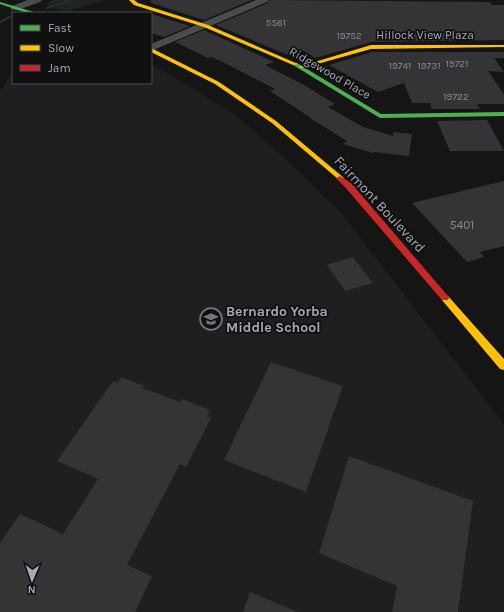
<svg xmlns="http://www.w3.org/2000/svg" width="504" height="612" viewBox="0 0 504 612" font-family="Karla,sans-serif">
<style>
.built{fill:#1f1f21}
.green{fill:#1e241f}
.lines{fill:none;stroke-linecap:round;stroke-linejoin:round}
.stream{fill:#2b3138;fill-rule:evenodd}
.building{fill:#343436}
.street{fill:#4a4b4e;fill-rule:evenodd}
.fast{fill:#4caf50;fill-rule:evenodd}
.slow{fill:#ffc107;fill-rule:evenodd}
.jam{fill:#c62828;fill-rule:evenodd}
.labels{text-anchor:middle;stroke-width:3.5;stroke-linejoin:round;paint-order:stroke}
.far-number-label{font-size:10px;fill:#8a8c96}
.far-street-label{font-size:12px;fill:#a7aab6;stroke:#100f11}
.number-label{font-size:12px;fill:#8a8c96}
.street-label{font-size:14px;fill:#a7aab6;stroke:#100f11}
.poi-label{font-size:14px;font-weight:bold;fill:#a7aab6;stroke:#100f11;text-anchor:start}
</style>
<rect width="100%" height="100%" fill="#151515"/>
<path class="built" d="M 151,65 L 162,70 L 234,114 L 286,159 L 341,213 L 504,424 L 504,612 L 0,612 L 0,91 L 13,71 L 13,83 L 151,83 Z"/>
<path class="green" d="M 52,0 L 104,0 L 65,12 L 47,6 L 48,3 Z"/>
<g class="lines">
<path class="stream" d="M 68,0 L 72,0 L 47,9 L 45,8 Z
M 9,16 L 12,17 L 0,23 L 0,21 Z"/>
</g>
<path class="building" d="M 151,0 L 252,0 L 204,20 L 151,3 Z
M 270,0 L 489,2 L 492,5 L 504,5 L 504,40 L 371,42 L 315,58 L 304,51 L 290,56 L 216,25 L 268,3 Z
M 151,14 L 190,26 L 164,37 L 151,33 Z
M 204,30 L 274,62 L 265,65 L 304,85 L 335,104 L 328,107 L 363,127 L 393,136 L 393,132 L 412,134 L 409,156 L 374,152 L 373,153 L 343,144 L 347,141 L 310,118 L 311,118 L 270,91 L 275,89 L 223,62 L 211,57 L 208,58 L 175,42 Z
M 372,52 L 504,52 L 504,58 L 494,58 L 504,72 L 488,71 L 504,94 L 504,104 L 477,104 L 480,109 L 432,109 L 430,103 L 412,103 L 404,83 L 378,92 L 329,65 Z
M 487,120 L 504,151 L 450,151 L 437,121 Z
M 504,181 L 504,246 L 480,252 L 484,257 L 467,262 L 412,203 Z
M 353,257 L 373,283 L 345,291 L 327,265 Z
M 271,362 L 343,386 L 306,492 L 224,460 Z
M 121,377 L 144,386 L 142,388 L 180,402 L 182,399 L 210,410 L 207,417 L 211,418 L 186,467 L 180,464 L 127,565 L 152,576 L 135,612 L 0,612 L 0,543 L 20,514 L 63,534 L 98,479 L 57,461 L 113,381 L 117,383 Z
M 349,456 L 473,501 L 458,612 L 392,612 L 397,586 L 319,553 Z
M 250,592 L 298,612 L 243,612 Z"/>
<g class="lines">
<path class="street" d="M 28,0 L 42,0 L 40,2 L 18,10 L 12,10 L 10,8 L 12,6 Z
M 256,0 L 269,0 L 267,2 L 151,51 L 151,44 Z"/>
<path class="fast" d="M 0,2 L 34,12 L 34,13 L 27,13 L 0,4 Z
M 293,63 L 297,63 L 381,114 L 504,112 L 504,116 L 380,118 L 293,65 Z"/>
<path class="slow" d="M 129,0 L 134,0 L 138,3 L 208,25 L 298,64 L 293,65 L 204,27 L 134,5 Z
M 371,45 L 504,45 L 504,47 L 371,49 L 303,68 L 298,67 Z
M 151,48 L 219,82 L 276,121 L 344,178 L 340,180 L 338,179 L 272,123 L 215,84 L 151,52 Z
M 445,295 L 448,296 L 504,359 L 504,370 L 500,369 L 442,300 L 441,298 Z"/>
<path class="jam" d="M 340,176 L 351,183 L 448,296 L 449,298 L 448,300 L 442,300 L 345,187 L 336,178 Z"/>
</g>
<defs>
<g id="school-ring" transform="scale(1.15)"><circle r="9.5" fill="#100f11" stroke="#74767e" stroke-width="1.5"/><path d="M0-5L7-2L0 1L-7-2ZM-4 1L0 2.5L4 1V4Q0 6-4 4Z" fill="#74767e"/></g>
</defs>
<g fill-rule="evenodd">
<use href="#school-ring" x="211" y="319"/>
</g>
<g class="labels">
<g class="far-number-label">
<text x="276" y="26">5561</text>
<text x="349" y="39">19752</text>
<text x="457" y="67">19721</text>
<text x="400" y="69">19741</text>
<text x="429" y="69">19731</text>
<text x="456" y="100">19722</text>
</g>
<g class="far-street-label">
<text x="425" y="39">Hillock View Plaza</text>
<text transform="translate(330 73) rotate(30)" y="4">Ridgewood Place</text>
</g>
<g class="number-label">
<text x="462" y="229">5401</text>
</g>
<g class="street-label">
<text transform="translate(380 204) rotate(47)" y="5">Fairmont Boulevard</text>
</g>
<g class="poi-label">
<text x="226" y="316">Bernardo Yorba<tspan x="226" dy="16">Middle School</tspan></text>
</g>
</g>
<rect x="12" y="12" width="140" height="72" fill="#100f11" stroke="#4c4d53"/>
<rect x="20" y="25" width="20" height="6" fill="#4caf50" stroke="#4c4d53"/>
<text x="48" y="32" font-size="12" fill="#a7aab6">Fast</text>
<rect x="20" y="45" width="20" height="6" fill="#ffc107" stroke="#4c4d53"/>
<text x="48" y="52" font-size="12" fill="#a7aab6">Slow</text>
<rect x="20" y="65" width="20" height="6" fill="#c62828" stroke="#4c4d53"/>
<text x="48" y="72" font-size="12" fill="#a7aab6">Jam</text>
<g transform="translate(32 580) rotate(182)" stroke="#100f11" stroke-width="3" paint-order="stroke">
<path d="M0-3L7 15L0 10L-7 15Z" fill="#a7aab6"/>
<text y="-6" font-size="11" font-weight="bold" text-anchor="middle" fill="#a7aab6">N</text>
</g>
</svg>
